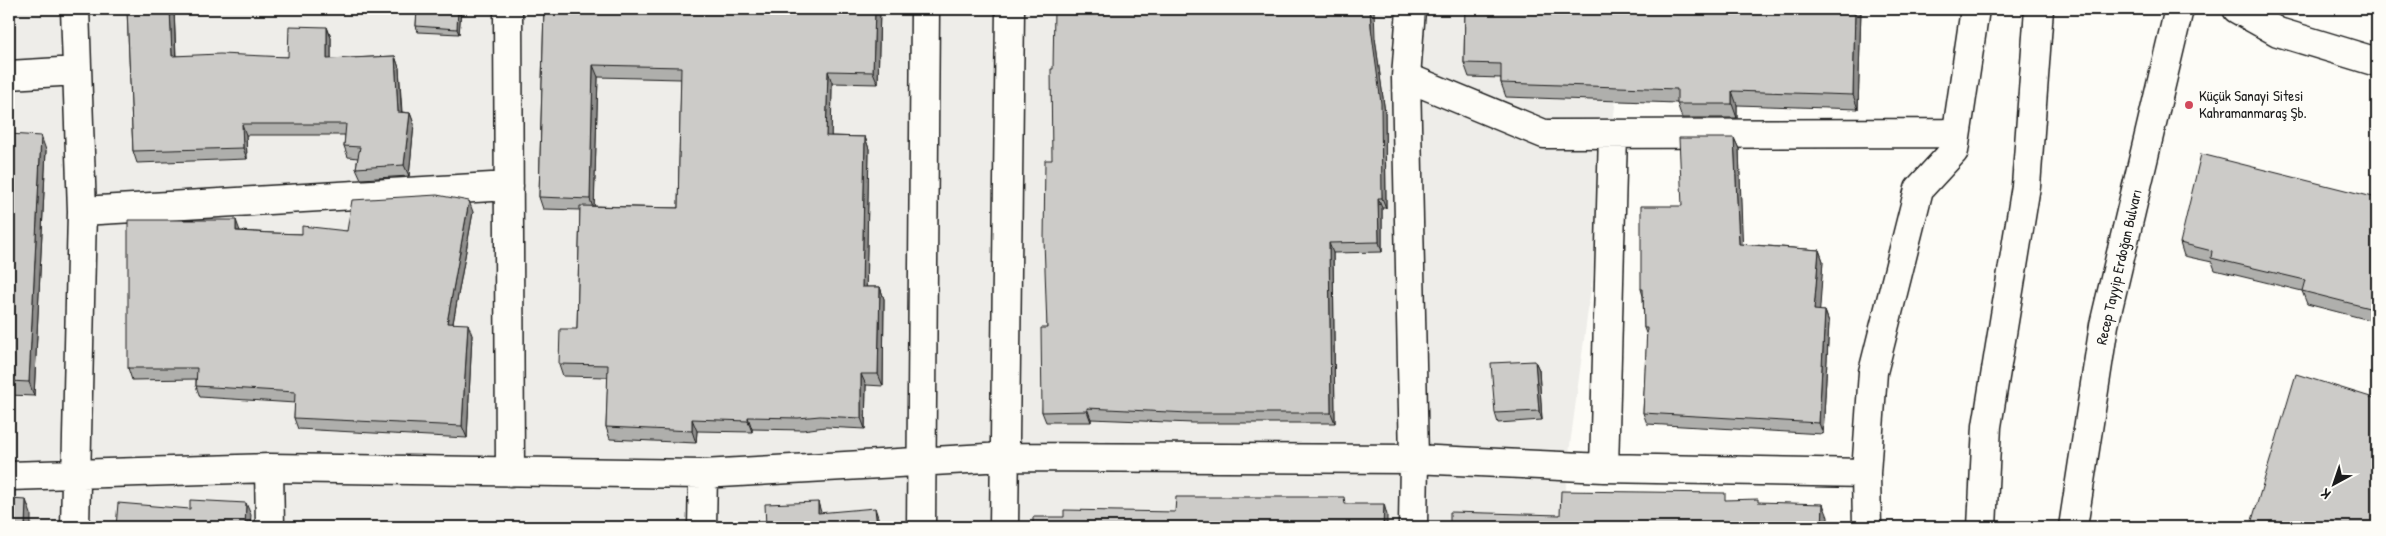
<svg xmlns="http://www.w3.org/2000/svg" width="2386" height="536" viewBox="0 0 2386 536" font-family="'Patrick Hand',sans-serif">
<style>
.built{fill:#eeede9}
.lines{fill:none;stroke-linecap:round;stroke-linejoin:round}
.minor-casing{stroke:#1c1c1c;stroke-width:31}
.major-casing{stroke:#1c1c1c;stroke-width:31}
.minor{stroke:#fdfcf7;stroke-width:28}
.major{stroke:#fdfcf7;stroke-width:28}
.wall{fill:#afafac;stroke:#1c1c1c;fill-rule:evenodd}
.shaded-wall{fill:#8f8e8c;stroke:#1c1c1c}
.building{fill:#cccbc8;stroke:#1c1c1c}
.poi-dot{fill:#d1495b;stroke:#fdfcf7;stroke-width:2}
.labels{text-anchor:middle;stroke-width:4;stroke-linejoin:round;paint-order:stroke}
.poi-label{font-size:15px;fill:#1c1c1c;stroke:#fdfcf7;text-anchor:start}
.street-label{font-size:15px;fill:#1c1c1c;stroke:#fdfcf7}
</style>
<rect width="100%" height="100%" fill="#fdfcf7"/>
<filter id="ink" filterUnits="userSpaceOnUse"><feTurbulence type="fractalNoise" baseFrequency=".02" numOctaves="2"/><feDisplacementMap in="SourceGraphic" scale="10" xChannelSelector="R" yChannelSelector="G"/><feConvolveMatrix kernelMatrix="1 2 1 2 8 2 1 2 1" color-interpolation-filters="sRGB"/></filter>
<g filter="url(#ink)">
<path class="built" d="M 9,9 L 1628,9 L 1567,468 L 1564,527 L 9,527 Z"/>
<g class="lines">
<g class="minor-casing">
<path id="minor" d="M 508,9 L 510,472
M 1411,9 L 1406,77 L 1414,459 L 1413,527
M 9,75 L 77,71
M 1406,77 L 1544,134 L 1956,133
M 82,211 L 509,186
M 269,468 L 270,527
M 1604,468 L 1613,134
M 9,476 L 269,468 L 703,474 L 1004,457 L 1414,459 L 1604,468 L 1866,473
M 75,527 L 82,211 L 75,9
M 702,527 L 703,474
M 921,527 L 925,9
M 1004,527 L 1010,9
M 1867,527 L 1866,473 L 1873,372 L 1919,189 L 1954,151 L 1975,9"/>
</g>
<g class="major-casing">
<path id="major" d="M 2237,9 L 2278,32 L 2377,62
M 1982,527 L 1987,426 L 2026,186 L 2039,9
M 2073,527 L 2104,325 L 2179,9"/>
</g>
<use href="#minor" class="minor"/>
<use href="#major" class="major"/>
</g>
<path class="wall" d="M 127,9 L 174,9 L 176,56 L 288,57 L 327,27 L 331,38 L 331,59 L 395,56 L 399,68 L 402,112 L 410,113 L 414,124 L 409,176 L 361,179 L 356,168 L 358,158 L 348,157 L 344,146 L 345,135 L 246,135 L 247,159 L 137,163 L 133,151 Z
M 417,9 L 461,9 L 459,34 L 418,32 L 416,26 Z
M 544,9 L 880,9 L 878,84 L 832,83 L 831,136 L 865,137 L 869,149 L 866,287 L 880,287 L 884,299 L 883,386 L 866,385 L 865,429 L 825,427 L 803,430 L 752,429 L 752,432 L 697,431 L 696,443 L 610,439 L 606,427 L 608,377 L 563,376 L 559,364 L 577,329 L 580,210 L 543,209 L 539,197 ZM 598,77 L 681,79 L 678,208 L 594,206 Z
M 1465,9 L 1861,9 L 1858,109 L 1737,105 L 1737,118 L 1682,118 L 1677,103 L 1506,97 L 1501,83 L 1501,78 L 1469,77 L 1464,63 Z
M 1375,38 L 1385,113 L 1386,208 L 1382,208 L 1382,252 L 1333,253 L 1335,423 L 1193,423 L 1091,419 L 1091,422 L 1046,422 L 1042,412 L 1047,328 L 1052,160 Z
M 9,134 L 46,150 L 34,396 L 9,395 Z
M 1734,138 L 1739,149 L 1742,244 L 1819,250 L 1823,261 L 1819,311 L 1825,311 L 1829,322 L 1823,434 L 1647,424 L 1643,413 L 1647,336 L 1644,328 L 1643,296 L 1641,289 L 1682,206 Z
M 2377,198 L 2377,322 L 2307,304 L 2302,291 L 2215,270 L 2212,262 L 2184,256 L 2180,243 Z
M 473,212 L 453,323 L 472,335 L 467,438 L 298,429 L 294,418 L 295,403 L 200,397 L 196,386 L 196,379 L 132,380 L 128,368 L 240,231 L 272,233 L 302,234 L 347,231 Z
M 1535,361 L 1539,370 L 1542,420 L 1498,423 L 1495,413 Z"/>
<path class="shaded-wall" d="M 170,9 L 174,9 L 176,67 L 172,56 Z
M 458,9 L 461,9 L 459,34 L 457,29 Z
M 875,9 L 880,9 L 878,84 L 873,72 Z
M 1370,9 L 1374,9 L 1375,38 L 1385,113 L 1386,208 L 1382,198 Z
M 1855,9 L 1861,9 L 1858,109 L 1853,95 Z
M 327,27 L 331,38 L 331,71 L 327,59 Z
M 395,56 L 399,68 L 402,123 L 398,112 Z
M 593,65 L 598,77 L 594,211 L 590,199 Z
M 828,71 L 832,83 L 831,147 L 826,136 Z
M 1732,91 L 1737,105 L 1737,118 L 1732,104 Z
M 410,113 L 414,124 L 409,176 L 404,165 Z
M 242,124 L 246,135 L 247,159 L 243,148 Z
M 41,136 L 46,150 L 34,396 L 29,382 Z
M 865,137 L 869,149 L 866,299 L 862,287 Z
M 1734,138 L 1739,149 L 1743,255 L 1739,244 Z
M 1378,198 L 1382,208 L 1382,252 L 1379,242 Z
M 469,201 L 473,212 L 451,334 L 447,323 Z
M 236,220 L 240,231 L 236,231 Z
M 1329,243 L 1333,253 L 1335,423 L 1331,413 Z
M 1819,250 L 1823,261 L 1819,322 L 1814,310 Z
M 880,287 L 884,299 L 883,386 L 878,374 Z
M 1825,311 L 1829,322 L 1823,434 L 1819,423 Z
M 468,324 L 472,335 L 467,438 L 462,426 Z
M 1535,361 L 1539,370 L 1542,420 L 1539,411 Z
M 861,374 L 866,385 L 865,429 L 861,418 Z
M 1087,408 L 1091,419 L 1091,422 L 1087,411 Z
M 748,417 L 752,429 L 752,432 L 748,421 Z
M 692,419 L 697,431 L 696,443 L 692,431 Z
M 26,500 L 31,514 L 31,527 L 25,527 Z
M 818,502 L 821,512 L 821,523 L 818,513 Z
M 246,503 L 251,515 L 250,527 L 245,527 Z
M 1384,504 L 1387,515 L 1387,527 L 1383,527 Z
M 1823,504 L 1828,517 L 1828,527 L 1822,527 Z
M 875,508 L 878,517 L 879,527 L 877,527 Z"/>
<path class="building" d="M 127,9 L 170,9 L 172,56 L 220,54 L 288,57 L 289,26 L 327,27 L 327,59 L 395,56 L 398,112 L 410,113 L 404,165 L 356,168 L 360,147 L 344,146 L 346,124 L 242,124 L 243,148 L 133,151 Z
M 417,9 L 458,9 L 457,29 L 416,26 Z
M 544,9 L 875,9 L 873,72 L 828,71 L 826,136 L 865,137 L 862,287 L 880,287 L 878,374 L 861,374 L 861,418 L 820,416 L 798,418 L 748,417 L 748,421 L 692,419 L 692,431 L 606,427 L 608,365 L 559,364 L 560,329 L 577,329 L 580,206 L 678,208 L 681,67 L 593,65 L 590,199 L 539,197 Z
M 1054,9 L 1370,9 L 1371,27 L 1381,103 L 1382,198 L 1378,198 L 1379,242 L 1329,243 L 1331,413 L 1189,413 L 1087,408 L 1087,411 L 1042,412 L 1041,328 L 1047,328 L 1044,240 L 1045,160 L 1052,160 L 1051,69 L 1053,69 Z
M 1465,9 L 1855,9 L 1853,95 L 1732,91 L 1732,104 L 1677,104 L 1677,89 L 1501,83 L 1501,64 L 1464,63 Z
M 9,134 L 41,136 L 29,382 L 9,381 Z
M 1679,138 L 1734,138 L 1739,244 L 1819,250 L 1814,310 L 1825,311 L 1819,423 L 1643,413 L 1647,328 L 1644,328 L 1643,289 L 1641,289 L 1641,206 L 1682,206 Z
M 2201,154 L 2377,198 L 2377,310 L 2302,291 L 2305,280 L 2211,258 L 2212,251 L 2180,243 Z
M 437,195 L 469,201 L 447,323 L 468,324 L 462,426 L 294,418 L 295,392 L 196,386 L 197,368 L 128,368 L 128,220 L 236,220 L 236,231 L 272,233 L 302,234 L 302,226 L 347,231 L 352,200 Z
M 1535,361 L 1539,411 L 1495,413 L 1491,363 Z
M 2296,374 L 2377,399 L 2377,527 L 2250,527 Z
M 1561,491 L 1725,493 L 1725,500 L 1758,499 L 1758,502 L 1823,504 L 1822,527 L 1450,527 L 1450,512 L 1560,515 Z
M 1176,497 L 1344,497 L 1345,504 L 1384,504 L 1383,527 L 1033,527 L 1033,517 L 1064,517 L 1064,510 L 1175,512 Z
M 9,499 L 26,500 L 25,527 L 9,527 Z
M 190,500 L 246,503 L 245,527 L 116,527 L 118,503 L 190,509 Z
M 818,502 L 818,513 L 875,508 L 877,527 L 766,527 L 765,504 Z"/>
</g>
<circle class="poi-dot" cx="2189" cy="105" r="5"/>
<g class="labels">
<g class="poi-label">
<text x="2199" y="101">Küçük Sanayi Sitesi<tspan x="2199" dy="17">Kahramanmaraş Şb.</tspan></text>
</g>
<g class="street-label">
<text transform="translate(2119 267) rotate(-77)" y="5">Recep Tayyip Erdoğan Bulvarı</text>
</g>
</g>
<rect width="2386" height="536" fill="none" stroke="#fdfcf7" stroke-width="30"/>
<rect x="15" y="15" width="2356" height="506" fill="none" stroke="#1c1c1c" stroke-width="2" filter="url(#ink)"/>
<g transform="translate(2334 484) rotate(220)" stroke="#fdfcf7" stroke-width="4" paint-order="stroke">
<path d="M0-4L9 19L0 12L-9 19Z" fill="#1c1c1c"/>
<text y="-8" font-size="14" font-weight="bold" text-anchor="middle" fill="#1c1c1c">K</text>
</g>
</svg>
